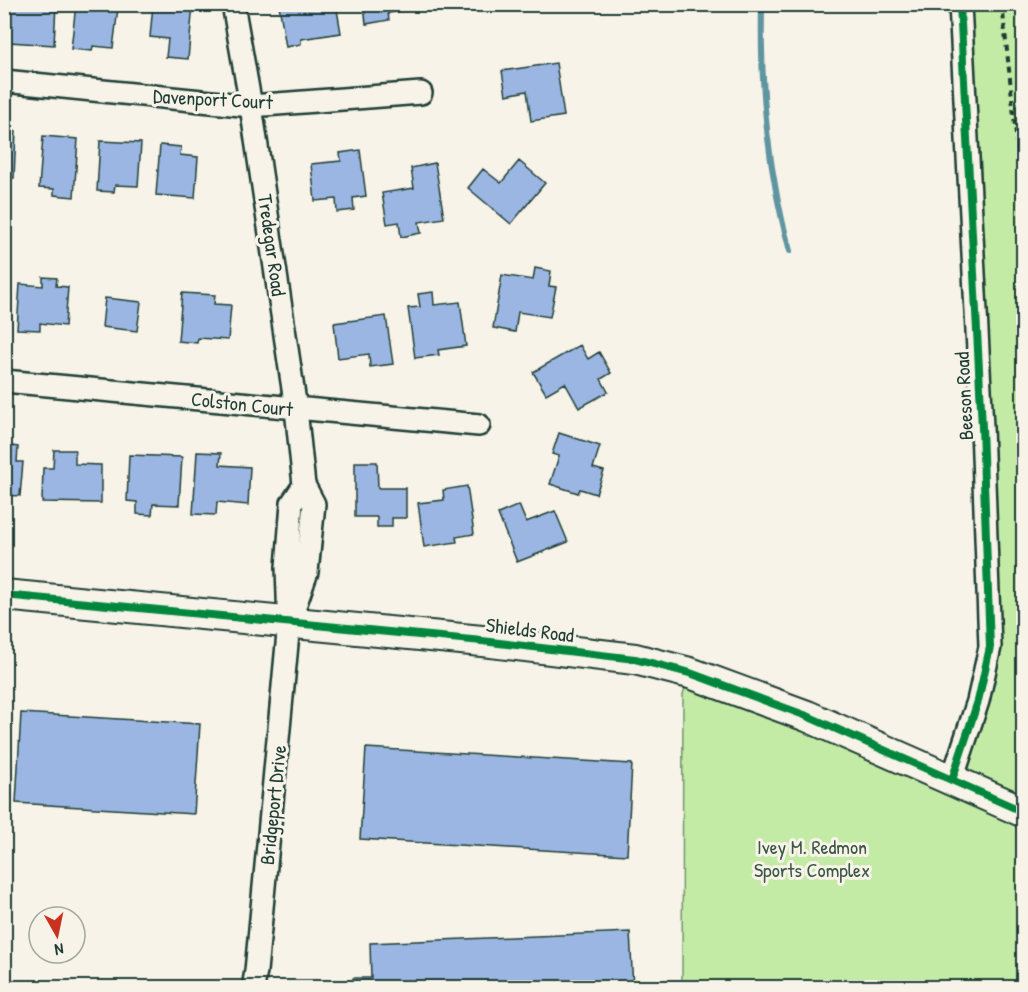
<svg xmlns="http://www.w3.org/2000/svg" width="1028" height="992" viewBox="0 0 1028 992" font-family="'Patrick Hand',sans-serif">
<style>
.green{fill:#c4eba6;stroke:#72946d;stroke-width:1.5}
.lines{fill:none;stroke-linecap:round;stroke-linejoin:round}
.stream{stroke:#5e95a1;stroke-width:6}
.building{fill:#9bb6e2;stroke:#1f3d34;stroke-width:1.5}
.street-casing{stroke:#1f3d34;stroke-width:26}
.secondary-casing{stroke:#1f3d34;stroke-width:34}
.path{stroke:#1f3d34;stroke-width:4;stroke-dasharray:6 4.5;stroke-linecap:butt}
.street{stroke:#f7f3e8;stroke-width:21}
.secondary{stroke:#f7f3e8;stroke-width:30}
.cycleway-casing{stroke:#f7f3e8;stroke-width:11}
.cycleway{stroke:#00873e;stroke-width:8}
.labels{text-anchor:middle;stroke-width:6;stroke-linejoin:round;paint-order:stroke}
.street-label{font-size:20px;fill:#1f3d34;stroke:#f7f3e8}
.park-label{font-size:20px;fill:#385745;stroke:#f7f3e8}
</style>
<rect width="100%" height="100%" fill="#f7f3e8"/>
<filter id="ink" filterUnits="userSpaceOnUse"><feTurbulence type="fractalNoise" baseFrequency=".0167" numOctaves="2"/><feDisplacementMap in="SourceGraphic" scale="12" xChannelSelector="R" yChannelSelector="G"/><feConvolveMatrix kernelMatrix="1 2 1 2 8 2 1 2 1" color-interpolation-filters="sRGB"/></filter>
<g filter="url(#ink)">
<path class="green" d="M 960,5 L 1023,5 L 1023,987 L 682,988 L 683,694 L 690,673 L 952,780 L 990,647 Z"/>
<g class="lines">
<path class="stream" d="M 762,4 C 760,89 767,169 790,251"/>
</g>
<path class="building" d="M 12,4 L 56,4 L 54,45 L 9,42 Z
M 76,4 L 118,8 L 113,48 L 93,46 L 92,51 L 71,49 Z
M 177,4 L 193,4 L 188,59 L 166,57 L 168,39 L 150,37 L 153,5 L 177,7 Z
M 336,4 L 341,33 L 301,39 L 301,44 L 286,47 L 279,5 Z
M 364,4 L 417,4 L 418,9 L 388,13 L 389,20 L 366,24 Z
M 556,63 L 564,116 L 531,121 L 527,91 L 506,95 L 502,71 Z
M 4,131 L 16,131 L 14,178 L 4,178 Z
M 43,136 L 78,139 L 74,197 L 54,195 L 54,189 L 39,188 Z
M 100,141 L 141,143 L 138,186 L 115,185 L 114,192 L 97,191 Z
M 160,145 L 181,147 L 180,155 L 198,157 L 195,198 L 156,195 Z
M 360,150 L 366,196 L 353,198 L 354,210 L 337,212 L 336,199 L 315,201 L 311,164 L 341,161 L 340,153 Z
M 519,161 L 545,183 L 511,224 L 468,188 L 483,169 L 501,183 Z
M 435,163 L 444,218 L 419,222 L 421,233 L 401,237 L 399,222 L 387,224 L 382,193 L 414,188 L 411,168 Z
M 535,268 L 551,271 L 549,286 L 556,287 L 550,317 L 518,312 L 515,332 L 493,328 L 502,275 L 533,280 Z
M 43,277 L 57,278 L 56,286 L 68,287 L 65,326 L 40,323 L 40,330 L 17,329 L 20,284 L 43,286 Z
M 433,292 L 434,305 L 460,302 L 466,346 L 438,350 L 439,355 L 415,358 L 408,308 L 420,307 L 418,294 Z
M 182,293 L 215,295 L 214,304 L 231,305 L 228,340 L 198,338 L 197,343 L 178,341 Z
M 105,298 L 141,302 L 137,331 L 102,327 Z
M 386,316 L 393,364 L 370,367 L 369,354 L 338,358 L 334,323 Z
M 580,345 L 588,359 L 599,352 L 611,373 L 601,379 L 608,392 L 579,408 L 565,383 L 546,394 L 533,372 Z
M 559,433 L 600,446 L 593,468 L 604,471 L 596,494 L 580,489 L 578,493 L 550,484 L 559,456 L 552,454 Z
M 4,445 L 18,447 L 17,462 L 23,462 L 20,496 L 4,495 Z
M 54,450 L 75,450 L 75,464 L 101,465 L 101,503 L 42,502 L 43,468 L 53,468 Z
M 197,452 L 221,453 L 220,465 L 250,467 L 248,505 L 217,502 L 216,515 L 193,514 Z
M 129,455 L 182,457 L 179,505 L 153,504 L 152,515 L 137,514 L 137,502 L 127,501 Z
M 355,462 L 377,462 L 378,488 L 406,488 L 406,518 L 392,518 L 392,527 L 377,527 L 377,517 L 355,517 Z
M 467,486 L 474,534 L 456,537 L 457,542 L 424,547 L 418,503 L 444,500 L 443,490 Z
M 519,505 L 526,522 L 555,511 L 568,542 L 517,562 L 498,514 Z
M 21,713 L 200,724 L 194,814 L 16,803 Z
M 366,748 L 632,764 L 627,855 L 360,839 Z
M 630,932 L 633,988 L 354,988 L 353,978 L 371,978 L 370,943 Z"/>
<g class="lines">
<g class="street-casing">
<path id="street" d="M 233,4 L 251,106 L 296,409 L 304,485 L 314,504 L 307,572 L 289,623
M 4,81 L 251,106 L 421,93
M 4,381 L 479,425
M 952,780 L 978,701 L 990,647 L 982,427 L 960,4
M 253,988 L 256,971 L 289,623 L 287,567 L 292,503 L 304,485"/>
</g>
<g class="secondary-casing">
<path id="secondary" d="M 4,595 L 482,641 L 635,659 L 690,673 L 807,716 L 1024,812"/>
</g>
<path class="path" d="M 1002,4 L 1024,210"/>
<use href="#street" class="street"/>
<use href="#secondary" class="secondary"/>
<g class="cycleway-casing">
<path id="cycleway" d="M 4,595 L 482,641 L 635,659 L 690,673 L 807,716 L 1024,812
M 952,780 L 978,701 L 990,647 L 982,427 L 960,4"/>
</g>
<use href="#cycleway" class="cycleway"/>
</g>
</g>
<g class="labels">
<g class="street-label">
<text transform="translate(213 99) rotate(3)" y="7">Davenport Court</text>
<text transform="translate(272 245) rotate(82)" y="7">Tredegar Road</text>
<text transform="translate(964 396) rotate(-93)" y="7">Beeson Road</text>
<text transform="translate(242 404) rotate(6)" y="7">Colston Court</text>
<text transform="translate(530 630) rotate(7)" y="7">Shields Road</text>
<text transform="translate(273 805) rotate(-84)" y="7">Bridgeport Drive</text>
</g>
<g class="park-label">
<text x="812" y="854">Ivey M. Redmon<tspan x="812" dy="23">Sports Complex</tspan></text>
</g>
</g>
<rect width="1028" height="992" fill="none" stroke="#f7f3e8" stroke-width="24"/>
<rect x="12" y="12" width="1004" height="968" fill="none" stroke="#1f3d34" stroke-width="2" filter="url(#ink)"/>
<g transform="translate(57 935) rotate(171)"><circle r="28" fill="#f7f3e8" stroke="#a1aaa0" stroke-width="1.5"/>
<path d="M0-4.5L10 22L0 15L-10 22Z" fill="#c8321e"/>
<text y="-9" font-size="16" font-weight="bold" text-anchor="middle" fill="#1f3d34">N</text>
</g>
</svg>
